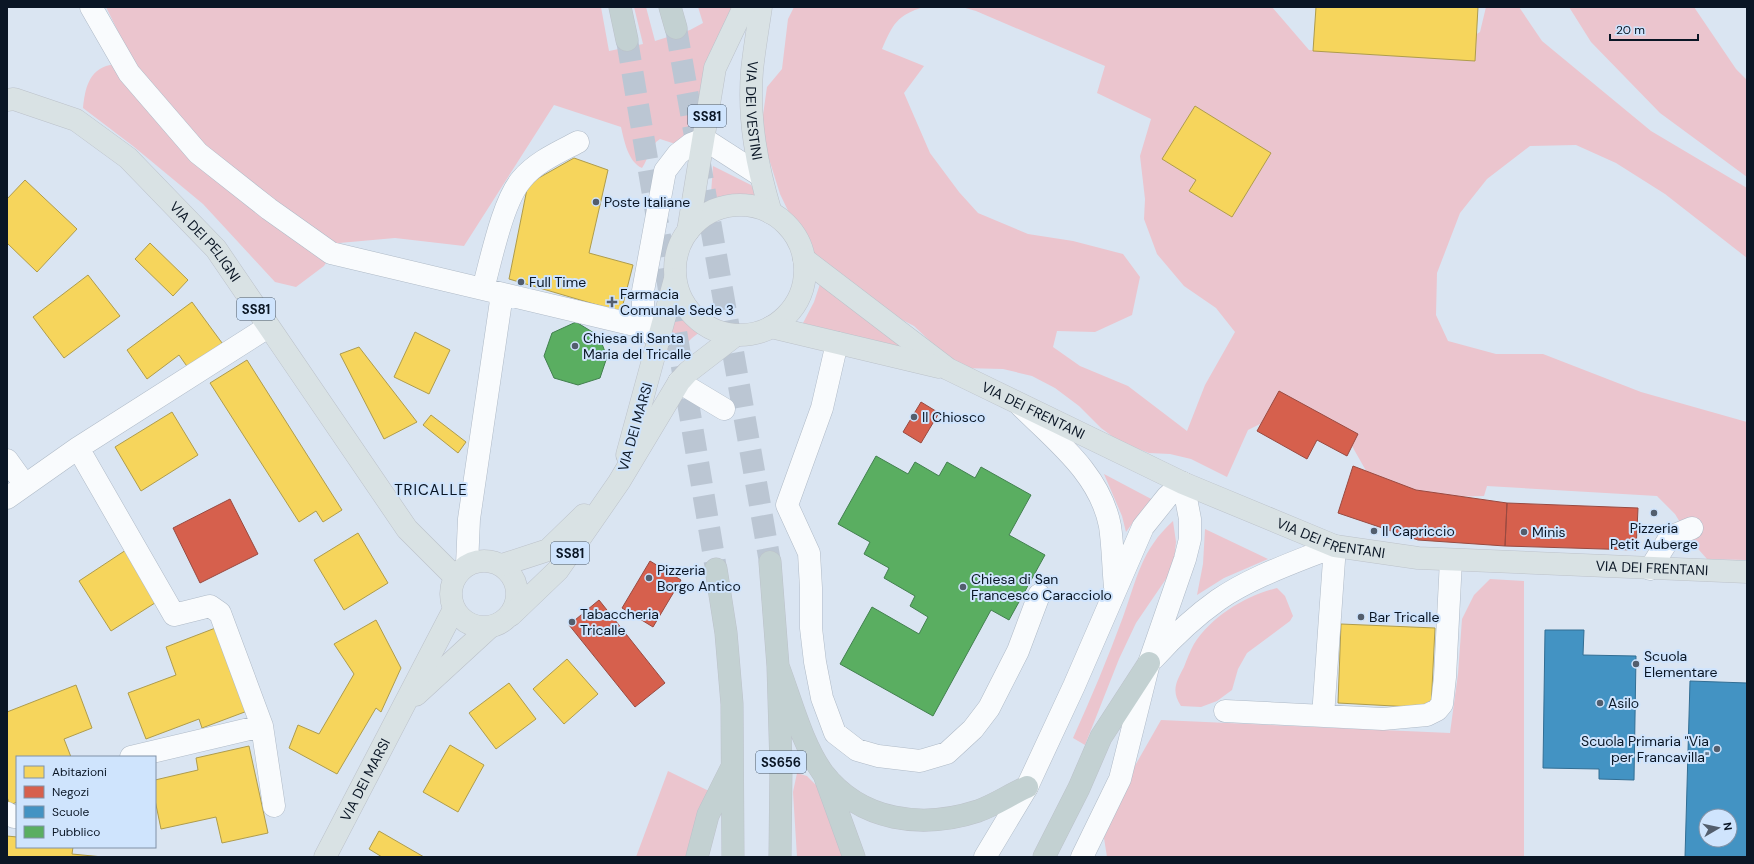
<svg xmlns="http://www.w3.org/2000/svg" width="1754" height="864" viewBox="0 0 1754 864" font-family="'DM Sans',sans-serif">
<style>
.green{fill:#ebc5ce}
.homes{fill:#f6d55c;stroke:#af9c4c}
.shops{fill:#d6604d;stroke:#994a41}
.schools{fill:#4393c3;stroke:#326e94;fill-rule:evenodd}
.public{fill:#5aae61;stroke:#42804f}
.lines{fill:none;stroke-linecap:round;stroke-linejoin:round}
.highway-tunnel{stroke:#bbc6d3;stroke-width:22;stroke-dasharray:22 11;stroke-linecap:butt}
.minor-casing{stroke:#afbac7;stroke-width:23}
.major-casing{stroke:#bcc2ca;stroke-width:23}
.highway-casing{stroke:#bcc2ca;stroke-width:23}
.minor{stroke:#f9fbfd;stroke-width:22}
.major{stroke:#d9e2e4;stroke-width:22}
.highway{stroke:#c3d1d2;stroke-width:22}
.poi-dot{fill:#535e6d;stroke:#cfe4fd;stroke-width:1.5}
.labels{text-anchor:middle;stroke-width:4;stroke-linejoin:round;paint-order:stroke}
.shield{fill:#cfe4fd;stroke:#455466;stroke-width:1}
.shield-label{font-size:13px;font-weight:bold;fill:#0a1625}
.street-label{font-size:14px;fill:#0a1625;stroke:#cfe4fd}
.poi-label{font-size:14px;fill:#0a1625;stroke:#cfe4fd;text-anchor:start}
.neighbourhood-label{font-size:15px;letter-spacing:1px;fill:#0a1625;stroke:#cfe4fd}
</style>
<rect width="100%" height="100%" fill="#dae5f2"/>
<path class="green" d="M 106,7 L 601,7 L 609,51 L 643,44 L 634,7 L 646,7 L 655,41 L 690,30 L 703,23 L 698,7 L 733,7 L 694,150 L 660,139 C 649,146 649,158 642,168 C 628,162 624,140 621,127 L 554,105 L 464,246 L 395,238 L 339,243 L 324,266 L 296,287 L 275,282 L 203,204 L 133,146 L 83,108 C 85,90 88,70 110,65 C 117,64 127,67 135,66 Z
M 794,7 L 924,7 C 897,15 893,24 882,49 L 924,66 L 904,93 L 930,153 L 959,192 L 978,213 L 1028,234 L 1073,241 L 1123,254 L 1140,277 L 1132,315 L 1095,332 L 1057,331 L 1053,347 L 1080,366 L 1128,386 L 1187,431 L 1205,385 L 1235,332 L 1216,308 L 1184,286 L 1157,254 L 1144,219 L 1145,199 L 1140,156 L 1151,119 L 1097,93 L 1105,66 L 976,11 L 962,7 L 1272,7 L 1309,50 L 1389,56 L 1427,53 L 1451,50 L 1480,32 L 1486,7 L 1519,7 L 1542,41 L 1651,131 L 1747,188 L 1747,258 L 1665,194 L 1616,163 L 1576,145 L 1530,146 L 1487,179 L 1460,213 L 1437,273 L 1436,315 L 1448,341 L 1496,354 L 1543,354 L 1641,392 L 1747,422 L 1747,560 L 1707,559 L 1692,542 L 1675,514 L 1657,496 L 1487,486 L 1484,496 C 1447,498 1408,494 1373,483 L 1348,439 L 1332,419 L 1299,415 L 1262,423 L 1248,430 L 1227,477 L 1191,459 L 1170,454 L 1149,453 L 1120,442 L 1101,428 L 1079,406 L 1055,388 L 1032,376 L 1003,369 L 963,368 L 948,358 L 914,326 L 874,305 L 833,276 L 806,248 L 780,194 L 765,146 L 762,122 L 767,87 L 782,69 L 788,19 Z
M 1569,7 L 1694,7 L 1736,69 L 1747,80 L 1747,177 L 1660,113 L 1591,42 Z
M 713,166 L 751,185 L 758,198 L 722,203 L 710,208 Z
M 820,284 L 919,355 L 803,323 L 814,302 Z
M 680,304 L 694,321 L 705,328 L 692,338 L 675,355 L 665,348 Z
M 1104,474 L 1155,501 L 1139,514 L 1126,532 L 1122,516 Z
M 1173,521 L 1176,542 L 1174,561 L 1168,576 L 1136,623 L 1119,659 L 1085,745 L 1073,738 C 1091,698 1108,658 1123,617 C 1137,579 1141,550 1173,521 Z
M 1205,529 L 1268,559 L 1224,578 L 1197,595 L 1203,564 Z
M 1490,579 L 1524,581 L 1524,857 L 1107,857 L 1104,838 L 1120,792 L 1161,720 L 1450,733 L 1458,674 L 1462,619 L 1474,595 Z
M 1277,588 L 1285,596 L 1293,616 L 1290,621 L 1247,653 L 1238,669 L 1232,690 L 1217,701 L 1201,707 L 1181,706 C 1171,691 1176,682 1184,667 C 1187,659 1190,651 1194,644 C 1212,616 1245,596 1277,588 Z
M 668,771 L 709,791 L 690,857 L 636,857 Z
M 797,773 L 807,776 L 820,789 L 847,857 L 797,857 L 793,792 Z"/>
<path class="homes" d="M 1316,7 L 1478,7 L 1475,61 L 1313,51 Z
M 1195,106 L 1271,153 L 1232,217 L 1189,191 L 1196,180 L 1162,159 Z
M 574,158 L 608,170 L 589,253 L 633,265 L 621,312 L 509,279 L 528,184 Z
M 25,180 L 77,229 L 37,272 L 7,243 L 7,199 Z
M 150,243 L 188,280 L 173,296 L 135,259 Z
M 88,275 L 120,316 L 64,358 L 33,317 Z
M 192,302 L 225,347 L 191,372 L 179,355 L 147,379 L 127,350 Z
M 415,332 L 450,350 L 429,394 L 394,377 Z
M 359,347 L 417,422 L 384,439 L 340,354 Z
M 247,360 L 342,510 L 323,522 L 316,511 L 299,522 L 210,383 Z
M 172,412 L 198,455 L 141,491 L 115,447 Z
M 431,415 L 466,442 L 458,453 L 423,425 Z
M 358,533 L 388,583 L 344,610 L 314,560 Z
M 126,550 L 158,601 L 111,631 L 79,581 Z
M 376,620 L 401,668 L 381,712 L 376,708 L 337,774 L 289,748 L 298,725 L 319,734 L 354,674 L 334,644 Z
M 1341,624 L 1435,628 L 1431,708 L 1338,703 Z
M 218,627 L 250,710 L 202,728 L 199,719 L 146,739 L 128,693 L 176,675 L 166,647 Z
M 567,659 L 598,694 L 564,724 L 533,689 Z
M 509,683 L 536,719 L 496,749 L 469,713 Z
M 76,685 L 92,728 L 64,739 L 71,757 L 17,757 L 17,802 L 10,805 L 7,797 L 7,712 Z
M 450,745 L 484,765 L 458,812 L 423,792 Z
M 249,746 L 268,833 L 222,843 L 216,817 L 161,829 L 155,800 L 155,780 L 198,770 L 196,758 Z
M 379,831 L 424,857 L 382,857 L 369,849 Z
M 7,836 L 17,837 L 17,847 L 73,847 L 72,854 L 103,857 L 7,857 Z"/>
<path class="shops" d="M 1279,391 L 1358,434 L 1347,456 L 1317,440 L 1307,459 L 1257,431 Z
M 921,402 L 939,413 L 921,443 L 903,432 Z
M 1353,466 L 1416,490 L 1507,503 L 1505,546 L 1418,540 L 1338,513 Z
M 230,499 L 258,554 L 200,583 L 173,528 Z
M 1507,503 L 1638,508 L 1636,550 L 1505,546 Z
M 650,561 L 681,580 L 653,627 L 622,608 Z
M 599,600 L 665,683 L 635,707 L 569,625 Z"/>
<path class="schools" d="M 1545,630 L 1584,630 L 1583,655 L 1636,656 L 1634,780 L 1599,779 L 1599,769 L 1543,768 Z
M 1690,681 L 1747,683 L 1747,857 L 1685,857 ZM 1706,816 L 1730,816 L 1730,840 L 1706,840 Z"/>
<path class="public" d="M 576,322 L 599,336 L 607,357 L 600,378 L 578,385 L 554,378 L 544,356 L 552,333 Z
M 876,456 L 908,474 L 915,462 L 939,476 L 947,462 L 975,478 L 981,467 L 1031,495 L 1009,535 L 1045,555 L 1009,620 L 991,610 L 933,716 L 840,664 L 872,607 L 919,634 L 928,617 L 910,606 L 915,596 L 884,578 L 889,568 L 864,554 L 870,542 L 838,524 Z"/>
<g class="lines">
<path class="highway-tunnel" d="M 676,28 L 770,562
M 627,40 L 716,569"/>
<g class="minor-casing">
<path id="minor" d="M 91,7 L 129,73 L 198,153 L 269,209 L 331,253 L 643,327 L 659,340
M 483,289 C 491,260 503,200 522,179 C 536,162 559,152 578,142
M 643,327 L 643,291 L 665,171 L 678,154 L 691,144 L 704,139 L 760,175
M 837,343 L 822,408 L 787,505 L 809,553 L 811,588 L 811,628 L 815,662 L 822,698 L 835,733 L 857,750 L 878,756 L 920,761 L 947,753 L 973,729 L 989,708 L 1018,651 L 1039,595
M 679,382 L 724,409
M 1021,406 C 1056,441 1100,474 1110,526 C 1113,546 1113,567 1115,587
M 7,460 L 25,485
M 7,498 L 78,448
M 467,565 L 469,519 L 502,294
M 1650,569 L 1670,537 L 1692,528
M 1154,658 C 1174,636 1194,617 1218,600 C 1253,576 1296,562 1335,546 L 1323,716
M 1225,711 L 1383,719 L 1427,715 L 1437,710 L 1442,704 L 1445,677 L 1451,560
M 262,726 L 274,806
M 131,757 L 262,726 L 220,613 L 210,606 L 174,615 L 78,448 L 268,327
M 7,813 L 14,817 L 17,816
M 985,857 L 1027,787 L 1074,686 L 1143,527 L 1167,497 L 1183,483
M 1082,857 L 1120,779 L 1149,663 L 1185,559 L 1190,539 L 1190,519 L 1183,483"/>
</g>
<g class="major-casing">
<g id="major">
<path id="s1" d="M 761,7 C 758,28 754,50 752,71 C 748,120 757,166 771,213"/>
<path id="s2" d="M 7,100 L 14,99 L 76,120 L 128,158 L 216,249 L 407,529 L 455,577"/>
<circle cx="740" cy="270" r="65"/>
<path d="M 688,231 L 715,68 L 744,7"/>
<path id="s3" d="M 804,259 L 948,369 L 1183,483 L 1335,546 L 1418,558 L 1747,572"/>
<path d="M 771,327 L 939,367"/>
<path d="M 627,455 L 675,279"/>
<circle cx="484" cy="594" r="33"/>
<path d="M 502,565 L 548,550 L 584,515"/>
<path d="M 511,615 L 558,570 L 619,482 L 679,382 L 688,372 L 736,335"/>
<path d="M 416,695 L 490,627"/>
<path id="s4" d="M 325,857 L 454,609"/>
</g>
</g>
<g class="highway-casing">
<path id="highway" d="M 620,7 L 627,40
M 670,7 L 676,28
M 770,562 L 778,666 L 781,765 L 780,857
M 716,569 L 726,633 L 732,704 L 733,857
M 778,666 C 791,700 802,744 823,773 C 861,822 923,829 978,811 C 995,805 1011,794 1027,787
M 825,777 L 854,857
M 697,857 L 708,815 L 732,767
M 1044,857 L 1079,788 L 1101,737 L 1149,663"/>
</g>
<use href="#minor" class="minor"/>
<use href="#major" class="major"/>
<use href="#highway" class="highway"/>
</g>
<g class="poi-dot">
<circle cx="596" cy="202" r="4"/>
<circle cx="521" cy="282" r="4"/>
<path d="M610 296h4v4h4v4h-4v4h-4v-4h-4v-4h4z"/>
<circle cx="575" cy="346" r="4"/>
<circle cx="914" cy="417" r="4"/>
<circle cx="1654" cy="513" r="4"/>
<circle cx="1374" cy="531" r="4"/>
<circle cx="1524" cy="532" r="4"/>
<circle cx="649" cy="578" r="4"/>
<circle cx="963" cy="587" r="4"/>
<circle cx="1361" cy="617" r="4"/>
<circle cx="572" cy="622" r="4"/>
<circle cx="1636" cy="664" r="4"/>
<circle cx="1600" cy="703" r="4"/>
<circle cx="1717" cy="749" r="4"/>
</g>
<g class="labels">
<g class="shield">
<rect x="688" y="105" width="38" height="22" rx="3"/>
<rect x="237" y="298" width="38" height="22" rx="3"/>
<rect x="551" y="542" width="38" height="22" rx="3"/>
<rect x="756" y="751" width="50" height="22" rx="3"/>
</g>
<g class="shield-label">
<text x="707" y="121">SS81</text>
<text x="256" y="314">SS81</text>
<text x="570" y="558">SS81</text>
<text x="781" y="767">SS656</text>
</g>
<g class="street-label">
<text dy="5" stroke="none"><textPath href="#s1" startOffset="104">VIA DEI VESTINI</textPath></text>
<text dy="5" stroke="none"><textPath href="#s2" startOffset="251">VIA DEI PELIGNI</textPath></text>
<text dy="5" stroke="none"><textPath href="#s3" startOffset="276">VIA DEI FRENTANI</textPath></text>
<text transform="translate(635 427) rotate(-74)" y="5">VIA DEI MARSI</text>
<text dy="5" stroke="none"><textPath href="#s3" startOffset="601">VIA DEI FRENTANI</textPath></text>
<text dy="5" stroke="none"><textPath href="#s3" startOffset="925">VIA DEI FRENTANI</textPath></text>
<text dy="5" stroke="none"><textPath href="#s4" startOffset="87">VIA DEI MARSI</textPath></text>
</g>
<g class="poi-label">
<text x="604" y="207">Poste Italiane</text>
<text x="529" y="287">Full Time</text>
<text x="620" y="299">Farmacia<tspan x="620" dy="16">Comunale Sede 3</tspan></text>
<text x="583" y="343">Chiesa di Santa<tspan x="583" dy="16">Maria del Tricalle</tspan></text>
<text x="922" y="422">Il Chiosco</text>
<text x="1654" y="533" text-anchor="middle">Pizzeria<tspan x="1654" dy="16">Petit Auberge</tspan></text>
<text x="1382" y="536">Il Capriccio</text>
<text x="1532" y="537">Minis</text>
<text x="657" y="575">Pizzeria<tspan x="657" dy="16">Borgo Antico</tspan></text>
<text x="971" y="584">Chiesa di San<tspan x="971" dy="16">Francesco Caracciolo</tspan></text>
<text x="580" y="619">Tabaccheria<tspan x="580" dy="16">Tricalle</tspan></text>
<text x="1369" y="622">Bar Tricalle</text>
<text x="1644" y="661">Scuola<tspan x="1644" dy="16">Elementare</tspan></text>
<text x="1608" y="708">Asilo</text>
<text x="1709" y="746" text-anchor="end">Scuola Primaria "Via<tspan x="1709" dy="16">per Francavilla"</tspan></text>
</g>
<g class="neighbourhood-label">
<text x="431" y="495">TRICALLE</text>
</g>
</g>
<rect width="1754" height="864" fill="none" stroke="#0a1625" stroke-width="16"/>
<rect x="16" y="756" width="140" height="92" fill="#cfe4fd" stroke="#8092a7"/>
<rect x="24" y="766" width="20" height="12" fill="#f6d55c" stroke="#8092a7"/>
<text x="52" y="776" font-size="12" fill="#0a1625">Abitazioni</text>
<rect x="24" y="786" width="20" height="12" fill="#d6604d" stroke="#8092a7"/>
<text x="52" y="796" font-size="12" fill="#0a1625">Negozi</text>
<rect x="24" y="806" width="20" height="12" fill="#4393c3" stroke="#8092a7"/>
<text x="52" y="816" font-size="12" fill="#0a1625">Scuole</text>
<rect x="24" y="826" width="20" height="12" fill="#5aae61" stroke="#8092a7"/>
<text x="52" y="836" font-size="12" fill="#0a1625">Pubblico</text>
<g transform="translate(1718 828) rotate(81)"><circle r="19" fill="#cfe4fd" stroke="#8092a7"/>
<path d="M0-3L7 15L0 10L-7 15Z" fill="#535e6d"/>
<text y="-6" font-size="11" font-weight="bold" text-anchor="middle" fill="#0a1625">N</text>
</g>
<path d="M1610 34v6h88v-6" fill="none" stroke="#0a1625" stroke-width="2"/>
<text x="1616" y="34" font-size="12" fill="#0a1625" stroke="#cfe4fd" stroke-width="3" paint-order="stroke">20 m</text>
</svg>
